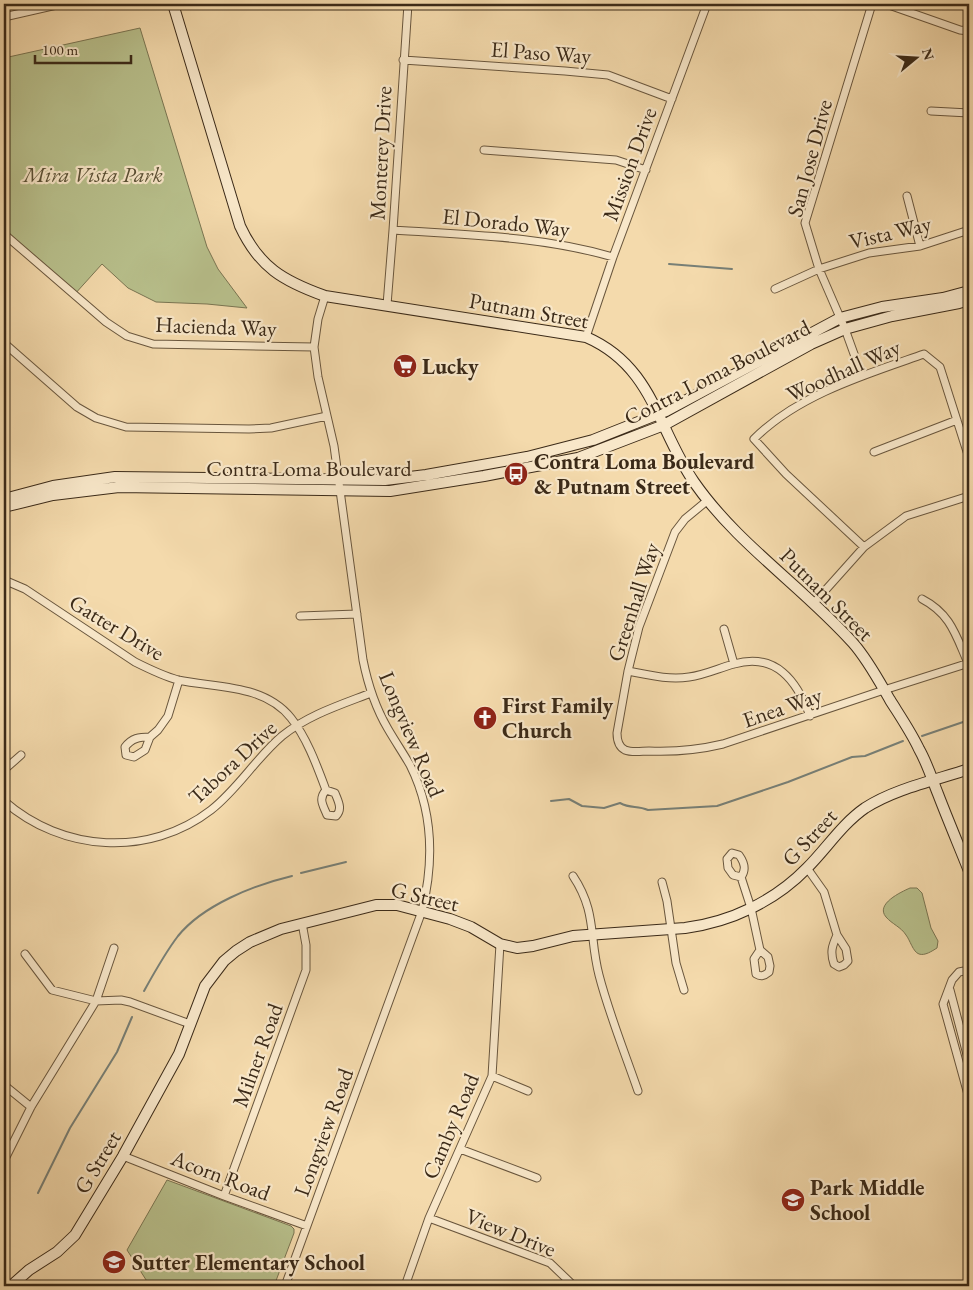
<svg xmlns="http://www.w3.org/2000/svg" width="973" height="1290" viewBox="0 0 973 1290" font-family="'EB Garamond',serif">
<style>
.green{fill:#b8c08c;stroke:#7a7552}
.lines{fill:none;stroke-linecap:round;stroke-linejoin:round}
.stream{stroke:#777f76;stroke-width:2}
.street-casing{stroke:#69563d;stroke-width:9}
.secondary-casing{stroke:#3b2a18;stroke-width:12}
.street{stroke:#f8e7c9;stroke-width:7}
.secondary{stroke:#f8e7c9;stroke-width:10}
.labels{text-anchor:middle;stroke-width:4.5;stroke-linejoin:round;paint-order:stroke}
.street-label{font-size:22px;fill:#3b2a18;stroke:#f8e7c9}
.park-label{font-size:22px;font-style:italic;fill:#5a5035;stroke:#f8e7c9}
.poi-label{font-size:22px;font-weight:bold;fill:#3b2a18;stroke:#f8e7c9;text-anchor:start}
</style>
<rect width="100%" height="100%" fill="#f4daac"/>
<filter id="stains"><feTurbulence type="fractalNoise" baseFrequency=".004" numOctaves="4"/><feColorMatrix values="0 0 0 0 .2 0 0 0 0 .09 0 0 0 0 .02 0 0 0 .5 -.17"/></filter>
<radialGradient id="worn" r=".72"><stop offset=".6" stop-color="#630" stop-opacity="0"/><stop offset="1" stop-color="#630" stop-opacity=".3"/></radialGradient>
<path class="green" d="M 140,28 L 207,247 L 218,269 L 247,308 L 207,304 L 156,302 L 128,288 L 102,264 L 74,295 L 4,234 L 4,58 Z
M 910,888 L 917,888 L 922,893 L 931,928 L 938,941 L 937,948 C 932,951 925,956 919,954 C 913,952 910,940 906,935 C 901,927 892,924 886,917 C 875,904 901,892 910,888 Z
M 167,1180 L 291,1226 L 294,1229 L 294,1233 L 274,1286 L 150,1286 L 127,1250 Z"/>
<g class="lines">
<path class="stream" d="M 669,264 L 732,269
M 922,736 L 969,720
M 551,801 L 569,799 L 582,806 L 604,808 L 620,803 C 631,809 637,805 648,810 L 717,806 L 788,782 L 852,757 L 865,756 L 903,741
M 301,873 L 346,862
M 144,991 C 154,973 165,953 178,936 C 203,905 254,885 292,876
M 38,1193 L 70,1128 L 117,1052 L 132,1017"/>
<g class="street-casing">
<path id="street" d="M 886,4 L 960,30 L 969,31
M 4,17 L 61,4
M 403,60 L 565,71 L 608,75 L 672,99
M 931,111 L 969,113
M 484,150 L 616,160 L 646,170
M 907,196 L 920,246
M 393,230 C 467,235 542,236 613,257
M 4,234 L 106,322 L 127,336 L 153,344 L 314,347
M 775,289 L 819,269 L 869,253 L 920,246 L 969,230
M 387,305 L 393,230 L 408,4
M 586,337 L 613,257 L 707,4
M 4,343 L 77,407 L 96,418 L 126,427 L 249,429 L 271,428 L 327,416
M 862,376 L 845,329 L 819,269 L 805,223 L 872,4
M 874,452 L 957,420
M 708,500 L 685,519 L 675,532 L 639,627 L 628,671 L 617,733 C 617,740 619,747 625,750 C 632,753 642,751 649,751 C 675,752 698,750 723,744 L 884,690 L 969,663
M 864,547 L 786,474 L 754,439 C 797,395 867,374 924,354 L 940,367 L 969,458
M 4,580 L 25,589 L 135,662 C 149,669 163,676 178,680 C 216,688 264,684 291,718 C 307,738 317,766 326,790
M 922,599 C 951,614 956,636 968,663
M 813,604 L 864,547 L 906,516 L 969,496
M 300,616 L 357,614
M 724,629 L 734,664
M 628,671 C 649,675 668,680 689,677 C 705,675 719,668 734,664 C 776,652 797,681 810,716
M 150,737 C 139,737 132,738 125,747 L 126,755 L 134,757 L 145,750 L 150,737 L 158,730 L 168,716 L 179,680
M 4,770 L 21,755
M 326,790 L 335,793 C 338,801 343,809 336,816 L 327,815 C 323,805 318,799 326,790 Z
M 4,801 C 62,852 149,858 211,810 C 238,789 256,758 282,736 C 308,715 340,705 371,693
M 732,853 L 739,855 C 744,862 747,869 741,877 L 733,875 L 728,868 L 727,859 Z
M 807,868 L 824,892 L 837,935 L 846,949 L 848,961 L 844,965 L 839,967 L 834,964 C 830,952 832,946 837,935
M 573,876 C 597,912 589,937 599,975 C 609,1014 625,1053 638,1091
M 741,877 L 751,908 L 760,950 L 768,957 L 770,966 L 769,972 C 764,976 761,977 756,974 L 754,959 L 760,950
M 662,882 L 667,901 L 676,963 L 684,990
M 25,954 L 52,990 L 96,1001 L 121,1000 L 130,1002 L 190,1024
M 969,970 L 959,972 L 952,980 L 943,1004 L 969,1098
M 950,990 L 969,1062
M 492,1076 L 528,1091
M 4,1085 L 31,1107
M 460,1149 L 537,1178
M 123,1156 L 224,1196 L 307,1226
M 4,1161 L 31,1107 L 96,1001 L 114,948
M 224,1196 L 306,970 L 306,945 L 302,923
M 429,1218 L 550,1263 L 574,1286
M 285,1286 L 422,911 C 434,862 433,811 410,765 C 403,753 395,741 388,729 C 375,707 368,685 363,660 L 334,446 L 318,377 L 314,347 L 318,319 L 325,296
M 405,1286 L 429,1218 L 492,1076 L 500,944"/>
</g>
<g class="secondary-casing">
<path id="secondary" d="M 173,4 L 240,226 C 259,267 283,281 325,296 L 586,337 C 653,366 657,428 694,482 C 737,544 803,587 853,643 C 868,660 879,681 890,700 C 900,716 911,732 919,749 C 927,763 932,779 938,794 C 948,820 959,846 969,871
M 4,499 L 53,486 L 115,477 L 385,480 L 426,475 L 527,457 L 593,440 L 666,411 L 840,318 L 882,307 L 943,298 L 969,291
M 4,507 L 53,495 L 119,487 L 390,491 L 484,476 L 578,458 L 664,425 L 811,344 L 845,329 L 892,316 L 959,303 L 969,300
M 11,1286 L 29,1270 L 57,1252 L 75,1235 L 123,1156 L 179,1054 L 205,986 L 224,961 L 236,951 L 250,942 L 281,929 L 376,905 L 397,905 L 450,919 L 471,927 L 500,944 L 517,948 L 533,946 L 573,936 L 685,928 C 731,922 775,901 807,868 C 827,848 842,824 865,808 C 894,789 936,780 969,769"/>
</g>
<use href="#street" class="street"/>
<use href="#secondary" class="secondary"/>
</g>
<defs>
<g id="supermarket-disc" transform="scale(1.25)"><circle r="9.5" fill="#8f2418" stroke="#f8e7c9"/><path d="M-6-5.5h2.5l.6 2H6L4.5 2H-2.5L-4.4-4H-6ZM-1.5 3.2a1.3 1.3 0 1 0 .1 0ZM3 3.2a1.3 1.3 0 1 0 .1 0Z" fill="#fff"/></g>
<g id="bus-disc" transform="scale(1.25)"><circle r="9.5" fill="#8f2418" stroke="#f8e7c9"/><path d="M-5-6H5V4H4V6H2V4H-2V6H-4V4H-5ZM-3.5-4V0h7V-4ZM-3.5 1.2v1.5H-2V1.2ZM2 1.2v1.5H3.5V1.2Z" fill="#fff"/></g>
<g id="church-disc" transform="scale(1.25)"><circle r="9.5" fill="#8f2418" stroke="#f8e7c9"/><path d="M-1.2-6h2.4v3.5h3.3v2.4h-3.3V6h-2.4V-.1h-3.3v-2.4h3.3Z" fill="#fff"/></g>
<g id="school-disc" transform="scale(1.25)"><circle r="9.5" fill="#8f2418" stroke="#f8e7c9"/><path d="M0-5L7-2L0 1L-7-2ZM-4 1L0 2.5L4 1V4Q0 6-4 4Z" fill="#fff"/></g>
</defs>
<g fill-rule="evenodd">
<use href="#supermarket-disc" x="405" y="366"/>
<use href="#bus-disc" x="516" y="474"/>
<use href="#church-disc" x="485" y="718"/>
<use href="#school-disc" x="793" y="1200"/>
<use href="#school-disc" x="114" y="1262"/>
</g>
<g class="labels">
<g class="street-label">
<text transform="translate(541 52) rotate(4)" y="8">El Paso Way</text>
<text transform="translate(380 153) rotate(-87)" y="8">Monterey Drive</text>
<text transform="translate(809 158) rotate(-75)" y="8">San Jose Drive</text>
<text transform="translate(629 164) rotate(-70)" y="8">Mission Drive</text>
<text transform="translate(506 222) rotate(6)" y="8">El Dorado Way</text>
<text transform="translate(890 232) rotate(-13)" y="8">Vista Way</text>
<text transform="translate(529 310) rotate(10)" y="8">Putnam Street</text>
<text transform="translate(216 326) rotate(2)" y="8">Hacienda Way</text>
<text transform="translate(843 370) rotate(-24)" y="8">Woodhall Way</text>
<text transform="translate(717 372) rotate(-27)" y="8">Contra Loma Boulevard</text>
<text x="309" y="476">Contra Loma Boulevard</text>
<text transform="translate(827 594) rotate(45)" y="8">Putnam Street</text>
<text transform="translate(633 602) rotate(-72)" y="8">Greenhall Way</text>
<text transform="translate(117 627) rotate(31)" y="8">Gatter Drive</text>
<text transform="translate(782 707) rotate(-19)" y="8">Enea Way</text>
<text transform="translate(412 734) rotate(67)" y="8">Longview Road</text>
<text transform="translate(232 762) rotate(-43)" y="8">Tabora Drive</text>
<text transform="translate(809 837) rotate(-47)" y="8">G Street</text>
<text transform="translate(425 896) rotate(13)" y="8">G Street</text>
<text transform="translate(257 1055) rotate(-70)" y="8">Milner Road</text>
<text transform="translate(450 1126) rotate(-67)" y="8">Camby Road</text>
<text transform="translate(323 1132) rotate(-70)" y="8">Longview Road</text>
<text transform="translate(97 1162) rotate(-59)" y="8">G Street</text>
<text transform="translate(221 1175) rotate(21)" y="8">Acorn Road</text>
<text transform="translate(511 1232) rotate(22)" y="8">View Drive</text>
</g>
<g class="park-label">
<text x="93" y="182">Mira Vista Park</text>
</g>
<g class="poi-label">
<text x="422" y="374">Lucky</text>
<text x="534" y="469">Contra Loma Boulevard<tspan x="534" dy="25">&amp; Putnam Street</tspan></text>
<text x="502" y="713">First Family<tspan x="502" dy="25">Church</tspan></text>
<text x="810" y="1195">Park Middle<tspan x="810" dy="25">School</tspan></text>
<text x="132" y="1270">Sutter Elementary School</text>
</g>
</g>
<rect width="973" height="1290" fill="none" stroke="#f4daac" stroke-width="20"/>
<rect x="5" y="5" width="963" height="1280" fill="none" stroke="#3b2a18" stroke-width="2.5"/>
<rect x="10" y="10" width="953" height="1270" fill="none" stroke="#3b2a18"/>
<g transform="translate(916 58) rotate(72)" stroke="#f8e7c9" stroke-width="4" paint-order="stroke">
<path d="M0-4L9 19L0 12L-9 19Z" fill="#3b2a18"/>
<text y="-8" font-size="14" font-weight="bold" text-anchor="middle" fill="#3b2a18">N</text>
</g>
<path d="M35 55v8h96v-8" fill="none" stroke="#3b2a18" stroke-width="2.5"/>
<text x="42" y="55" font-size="15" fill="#3b2a18" stroke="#f8e7c9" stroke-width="4" paint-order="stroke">100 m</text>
<rect width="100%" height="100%" filter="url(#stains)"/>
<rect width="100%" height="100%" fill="url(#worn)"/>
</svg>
